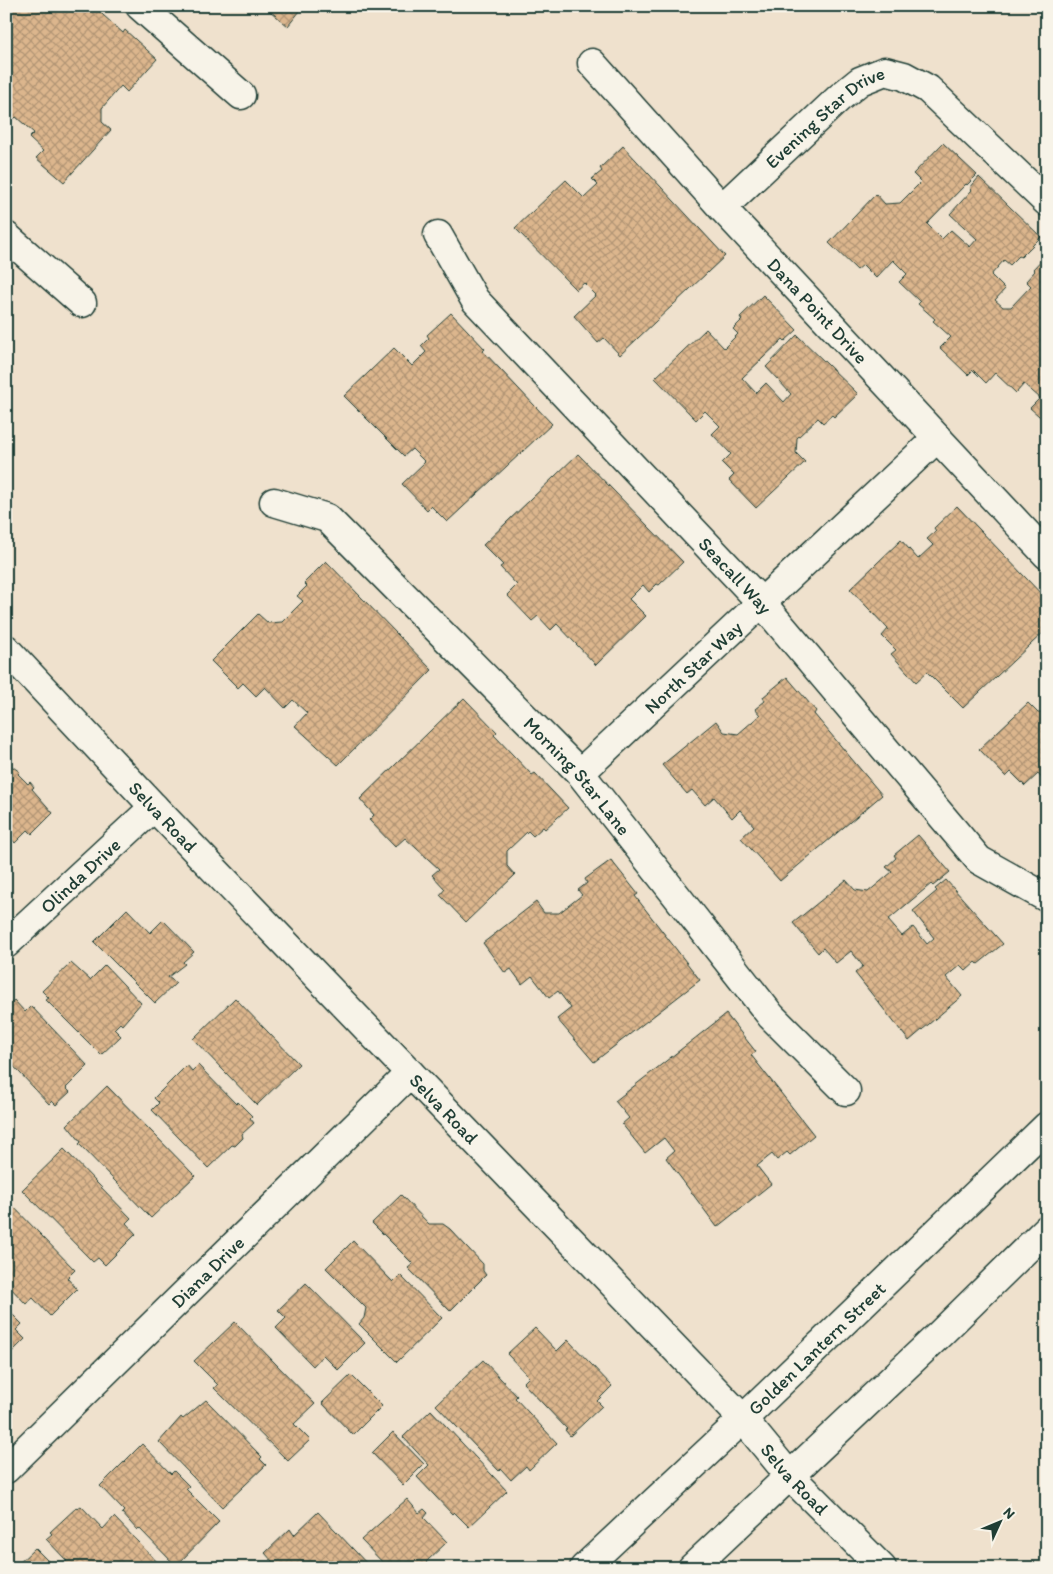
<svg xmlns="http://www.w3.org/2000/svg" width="1053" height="1574" viewBox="0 0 1053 1574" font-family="Itim,sans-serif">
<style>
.building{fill:url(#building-cross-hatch);stroke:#1f3d34}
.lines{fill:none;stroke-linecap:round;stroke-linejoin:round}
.minor-casing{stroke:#1f3d34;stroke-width:31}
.tertiary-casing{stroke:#1f3d34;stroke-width:31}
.primary-casing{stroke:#1f3d34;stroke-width:31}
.minor{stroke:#f7f3e8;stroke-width:28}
.tertiary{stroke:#f7f3e8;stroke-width:28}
.primary{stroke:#f7f3e8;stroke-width:28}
.labels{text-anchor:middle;stroke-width:5;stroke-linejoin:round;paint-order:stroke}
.street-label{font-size:19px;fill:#1f3d34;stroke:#f7f3e8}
</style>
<defs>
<pattern id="building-cross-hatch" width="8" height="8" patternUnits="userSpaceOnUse" patternTransform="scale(1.25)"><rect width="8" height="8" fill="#dcb68d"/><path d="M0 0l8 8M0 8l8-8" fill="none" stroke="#b29574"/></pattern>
</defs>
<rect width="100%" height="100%" fill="#efe1cd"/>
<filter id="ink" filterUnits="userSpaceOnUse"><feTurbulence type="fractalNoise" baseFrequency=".02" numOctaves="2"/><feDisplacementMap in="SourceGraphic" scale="10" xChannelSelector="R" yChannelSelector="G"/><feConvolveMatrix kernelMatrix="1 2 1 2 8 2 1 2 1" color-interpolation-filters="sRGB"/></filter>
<g filter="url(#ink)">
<path class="building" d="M 6,6 L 93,6 L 123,33 L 125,30 L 157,59 L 127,92 L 121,86 L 102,108 L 102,122 L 111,130 L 64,182 L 36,158 L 43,151 L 29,138 L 34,133 L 16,117 L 14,119 L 6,111 Z
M 264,6 L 304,6 L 288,26 Z
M 943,143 L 977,175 L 967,185 L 966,184 L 927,224 L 942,239 L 951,230 L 970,247 L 977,239 L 950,214 L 972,190 L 970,188 L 979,177 L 1041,237 L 1021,257 L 1019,256 L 1010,265 L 1004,260 L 991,275 L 1005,289 L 995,300 L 1003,307 L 1011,307 L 1031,286 L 1026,281 L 1035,271 L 1033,269 L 1047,254 L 1047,423 L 1030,408 L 1040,398 L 1024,384 L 1016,393 L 995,373 L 986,383 L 973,370 L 968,375 L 940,348 L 951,337 L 933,321 L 935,319 L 918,304 L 920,302 L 899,282 L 907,274 L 893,260 L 876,278 L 863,265 L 857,270 L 829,243 L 876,194 L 885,204 L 900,203 L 921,182 L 913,174 Z
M 623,146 L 725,256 L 620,355 L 604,338 L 598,343 L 574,316 L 596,295 L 584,283 L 576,290 L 515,228 L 566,180 L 584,198 L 598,185 L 592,179 L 602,171 L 600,168 Z
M 763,295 L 797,330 L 785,341 L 783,339 L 742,378 L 756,393 L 766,383 L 784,402 L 791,394 L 766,367 L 797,335 L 858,394 L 834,417 L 832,415 L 823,423 L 818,418 L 797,438 L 796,453 L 805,462 L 756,508 L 729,480 L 734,475 L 722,463 L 731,454 L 712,434 L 720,426 L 705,411 L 696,420 L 655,378 L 706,329 L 724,348 L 738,334 L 733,329 L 742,320 L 740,317 Z
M 451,313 L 485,349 L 483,351 L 552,424 L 447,522 L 431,506 L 427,510 L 402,484 L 425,462 L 412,449 L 404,456 L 344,396 L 394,348 L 412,366 L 426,352 L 421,346 L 429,338 L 427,335 Z
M 578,454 L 683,562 L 659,585 L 657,584 L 649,592 L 643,585 L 629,599 L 646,616 L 596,665 L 557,624 L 551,630 L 538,616 L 532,621 L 507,595 L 517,585 L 500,567 L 503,565 L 483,545 Z
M 957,506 L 1047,600 L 1047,629 L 963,708 L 927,672 L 916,682 L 891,654 L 896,650 L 882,636 L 888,629 L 850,589 L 901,540 L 918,559 L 933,545 L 927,539 L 936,531 L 934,528 Z
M 326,561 L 432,670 L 338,765 L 295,726 L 307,713 L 293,700 L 285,708 L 265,687 L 256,696 L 243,683 L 238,688 L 211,661 L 258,614 L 268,623 L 282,622 L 303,601 L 297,596 L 307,586 L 304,583 Z
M 787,677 L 816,711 L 814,714 L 882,795 L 780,881 L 741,838 L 754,826 L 740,810 L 732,818 L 714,797 L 705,805 L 692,790 L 687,794 L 662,765 L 716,721 L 724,732 L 738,734 L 760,715 L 755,709 L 765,701 L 763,697 Z
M 464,698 L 497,732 L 494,735 L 532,775 L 535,773 L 568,808 L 545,829 L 543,827 L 533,836 L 528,831 L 507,851 L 507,866 L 515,875 L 466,922 L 440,895 L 445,889 L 432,875 L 439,869 L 405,838 L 395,847 L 369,820 L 374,815 L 360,799 Z
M 1028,703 L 1038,713 L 1047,713 L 1047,784 L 1038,774 L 1025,786 L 1011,772 L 1006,777 L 979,749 Z
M 6,762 L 20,772 L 18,774 L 28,784 L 30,782 L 34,787 L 32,789 L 53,813 L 32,834 L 28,830 L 15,843 L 6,832 Z
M 918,835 L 950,872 L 933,886 L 931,884 L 888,920 L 902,936 L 913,927 L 927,944 L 934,938 L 913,911 L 937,891 L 935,889 L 946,880 L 1003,944 L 978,964 L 976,962 L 966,971 L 960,965 L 946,977 L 962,996 L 909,1041 L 855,973 L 863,966 L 851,951 L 836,963 L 823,948 L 818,953 L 793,923 L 846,880 L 855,890 L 868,892 L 892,872 L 886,867 L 896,858 L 894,855 Z
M 611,860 L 638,894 L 635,896 L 700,980 L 594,1062 L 557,1019 L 571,1008 L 558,991 L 549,998 L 532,976 L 522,984 L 511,969 L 505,973 L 483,943 L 536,902 L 544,913 L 559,913 L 582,895 L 578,890 L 587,883 L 585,879 Z
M 127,909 L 150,933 L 163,920 L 194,952 L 183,962 L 185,964 L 168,977 L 176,983 L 155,1003 L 94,942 Z
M 71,963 L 90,980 L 105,965 L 141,1003 L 122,1025 L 120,1023 L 114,1029 L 121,1036 L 101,1055 L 46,1000 L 49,998 L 42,991 Z
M 235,998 L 299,1064 L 257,1105 L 193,1039 Z
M 14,1000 L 25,1012 L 31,1006 L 88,1066 L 66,1088 L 70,1092 L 56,1105 L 52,1101 L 49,1104 L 6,1058 L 6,1008 Z
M 726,1014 L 756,1052 L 751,1055 L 814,1135 L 790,1155 L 787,1152 L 777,1160 L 772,1154 L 757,1166 L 771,1184 L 717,1227 L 666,1158 L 674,1151 L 664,1138 L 645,1153 L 622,1124 L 629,1118 L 615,1101 Z
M 187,1065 L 192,1071 L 198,1065 L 236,1104 L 238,1102 L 252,1116 L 250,1118 L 254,1123 L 242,1134 L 243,1138 L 235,1146 L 232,1145 L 208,1168 L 152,1110 L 159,1103 L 154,1098 Z
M 6,1080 L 13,1087 L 6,1094 Z
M 107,1086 L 195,1176 L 151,1218 L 79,1144 L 81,1142 L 67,1125 Z
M 64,1149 L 131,1218 L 126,1223 L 136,1234 L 105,1265 L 98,1258 L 93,1262 L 22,1190 Z
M 401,1195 L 429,1224 L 443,1224 L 450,1229 L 483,1264 L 483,1271 L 486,1275 L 450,1311 L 408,1268 L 413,1264 L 372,1223 Z
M 6,1199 L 75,1270 L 67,1278 L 77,1289 L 50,1316 L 33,1298 L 26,1304 L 6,1283 Z
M 353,1241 L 393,1282 L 400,1275 L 442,1318 L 397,1362 L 359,1324 L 364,1318 L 366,1308 L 326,1268 Z
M 306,1283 L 365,1343 L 338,1370 L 323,1355 L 313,1366 L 276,1328 L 286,1318 L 278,1310 Z
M 6,1308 L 22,1324 L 16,1330 L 25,1339 L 6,1358 Z
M 235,1322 L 315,1404 L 294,1424 L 310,1440 L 288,1461 L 214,1388 L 218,1385 L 194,1361 Z
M 535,1328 L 557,1351 L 568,1340 L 612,1386 L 597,1401 L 602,1406 L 570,1436 L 565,1430 L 567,1429 L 523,1383 L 529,1377 L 507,1354 Z
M 483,1360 L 517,1396 L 515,1398 L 557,1443 L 529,1470 L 526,1466 L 511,1480 L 501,1469 L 499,1471 L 436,1405 Z
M 351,1375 L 382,1406 L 353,1435 L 322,1403 Z
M 206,1400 L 262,1457 L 260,1459 L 266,1465 L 222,1507 L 159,1442 L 181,1417 L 183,1419 Z
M 431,1410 L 507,1491 L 469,1527 L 454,1512 L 452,1514 L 417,1477 L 429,1465 L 403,1437 Z
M 393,1432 L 424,1464 L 403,1485 L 372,1453 Z
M 142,1444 L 171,1474 L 174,1471 L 189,1486 L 186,1489 L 219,1522 L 176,1566 L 139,1528 L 137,1530 L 122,1513 L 124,1511 L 100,1486 Z
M 407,1499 L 419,1513 L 424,1509 L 428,1513 L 424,1518 L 447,1542 L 426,1562 L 428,1564 L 425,1568 L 388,1568 L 361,1540 Z
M 81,1506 L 103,1529 L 114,1517 L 163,1568 L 69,1568 L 64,1563 L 67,1561 L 46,1539 L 52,1534 L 50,1532 L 77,1507 L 78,1508 Z
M 318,1512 L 371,1568 L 278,1568 L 265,1553 L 290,1529 L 294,1535 Z
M 35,1548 L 55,1568 L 14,1568 Z"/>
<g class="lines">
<g class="minor-casing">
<g id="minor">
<path d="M 140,6 L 241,95"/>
<path id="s1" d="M 592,63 L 722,208 L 1047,555"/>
<path id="s2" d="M 722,208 L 839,98 L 860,81 L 885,71 L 904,76 L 928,89 L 1047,202"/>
<path id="s3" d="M 438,235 L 475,300 L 761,602 L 979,860 L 1047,898"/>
<path d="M 6,236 L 82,303"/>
<path id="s4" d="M 274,502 L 327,518 L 580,773 L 771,1016 L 846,1091"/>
<path id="s5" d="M 580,773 L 937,438"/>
<path id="s6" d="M 6,944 L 154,807"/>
<path id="s7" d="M 6,1469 L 410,1073"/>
</g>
</g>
<g class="tertiary-casing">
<g id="tertiary">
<path id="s8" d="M 6,649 L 154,807 L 743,1419 L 789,1475 L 882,1568"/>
</g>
</g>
<g class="primary-casing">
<g id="primary">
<path id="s9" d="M 584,1568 L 743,1419 L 1047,1126"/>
<path d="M 692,1568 L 940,1334 L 1047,1229"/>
</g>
</g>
<use href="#minor" class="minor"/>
<use href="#tertiary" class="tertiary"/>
<use href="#primary" class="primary"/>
</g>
</g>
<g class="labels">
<g class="street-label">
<text dy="7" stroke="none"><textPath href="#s2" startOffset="138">Evening Star Drive</textPath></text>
<text dy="7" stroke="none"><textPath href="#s1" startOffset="335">Dana Point Drive</textPath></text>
<text dy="7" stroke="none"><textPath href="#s3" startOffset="454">Seacall Way</textPath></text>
<text dy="7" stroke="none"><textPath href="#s5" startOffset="155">North Star Way</textPath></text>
<text dy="7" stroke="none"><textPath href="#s4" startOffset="415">Morning Star Lane</textPath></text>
<text dy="7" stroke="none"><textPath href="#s8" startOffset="230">Selva Road</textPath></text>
<text dy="7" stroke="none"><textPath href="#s6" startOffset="101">Olinda Drive</textPath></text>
<text dy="7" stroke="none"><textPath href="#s8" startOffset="635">Selva Road</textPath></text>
<text dy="7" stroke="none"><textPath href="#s7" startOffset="282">Diana Drive</textPath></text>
<text dy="7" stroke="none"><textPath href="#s9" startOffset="320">Golden Lantern Street</textPath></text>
<text dy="7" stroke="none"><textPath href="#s8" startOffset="1145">Selva Road</textPath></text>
</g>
</g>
<rect width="1053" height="1574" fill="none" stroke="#f7f3e8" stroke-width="25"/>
<rect x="12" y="12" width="1028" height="1549" fill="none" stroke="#1f3d34" stroke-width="2" filter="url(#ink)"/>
<g transform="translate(1000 1522) rotate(46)" stroke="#f7f3e8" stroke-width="4" paint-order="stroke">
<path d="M0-4L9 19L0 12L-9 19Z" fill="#1f3d34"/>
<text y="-8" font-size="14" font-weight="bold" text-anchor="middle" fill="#1f3d34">N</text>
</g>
</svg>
